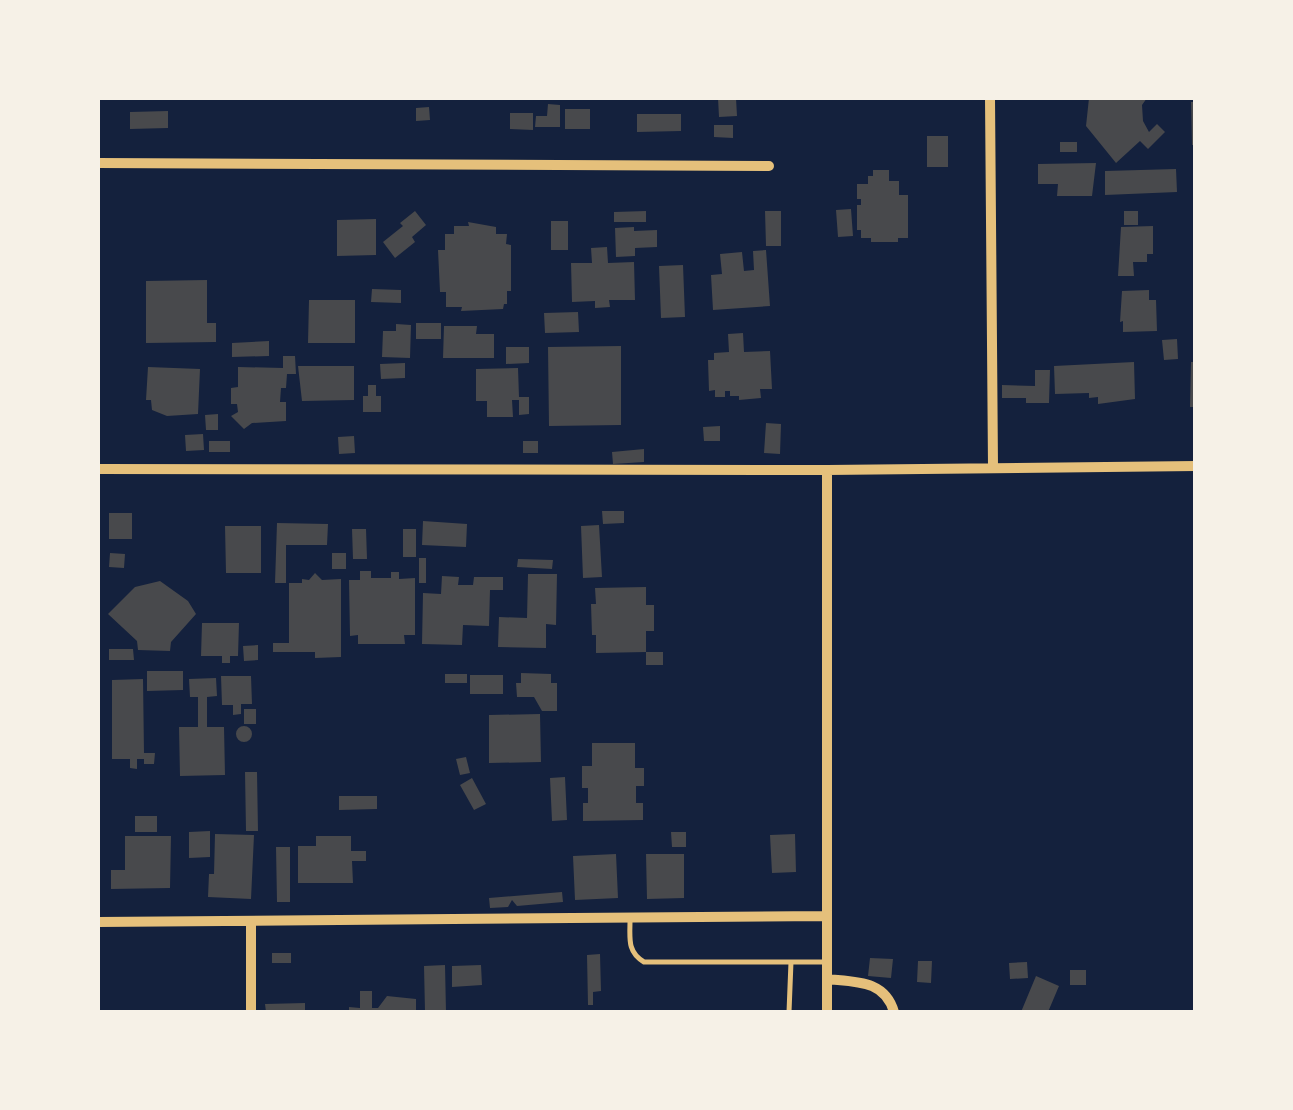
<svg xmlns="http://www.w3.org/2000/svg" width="1293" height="1110" viewBox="0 0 1293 1110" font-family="'Archivo Narrow',sans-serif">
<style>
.building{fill:#48494c}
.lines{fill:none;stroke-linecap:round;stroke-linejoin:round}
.service{stroke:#e5c07b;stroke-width:5}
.minor{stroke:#e5c07b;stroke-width:10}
</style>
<rect width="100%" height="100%" fill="#14213d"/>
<path class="building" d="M 718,98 L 736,98 L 737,116 L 719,117 Z
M 1089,98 L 1147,98 L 1142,105 L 1143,121 L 1149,132 L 1157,124 L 1165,132 L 1148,149 L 1140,141 L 1116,163 L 1086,126 Z
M 1191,102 L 1196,102 L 1196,145 L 1192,145 Z
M 548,104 L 560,105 L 560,127 L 535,127 L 536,116 L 547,116 Z
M 429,107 L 430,120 L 416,121 L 416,108 Z
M 565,109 L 590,109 L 590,129 L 565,129 Z
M 168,111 L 168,128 L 130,129 L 130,112 Z
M 510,113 L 533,113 L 533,130 L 510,129 Z
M 637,114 L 681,114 L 681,131 L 637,132 Z
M 714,125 L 733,125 L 733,138 L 714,137 Z
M 927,136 L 948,136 L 948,167 L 927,167 Z
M 1060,142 L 1077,142 L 1077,152 L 1060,152 Z
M 1096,163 L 1092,196 L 1057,196 L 1058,184 L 1038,184 L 1038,164 Z
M 1176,169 L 1177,192 L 1105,195 L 1105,171 Z
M 873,170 L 889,170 L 889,181 L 899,181 L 899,195 L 908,195 L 908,238 L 898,238 L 898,242 L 871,242 L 871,238 L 861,238 L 861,230 L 857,230 L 857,205 L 861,205 L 861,199 L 857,199 L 857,184 L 868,184 L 868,176 L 873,176 Z
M 851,209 L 853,236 L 838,237 L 836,210 Z
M 415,211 L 426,225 L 412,237 L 415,242 L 395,258 L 383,242 L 403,226 L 400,223 Z
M 646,211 L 646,222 L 614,222 L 614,212 Z
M 765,211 L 781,211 L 781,246 L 766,246 Z
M 1124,211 L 1138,211 L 1138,225 L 1124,225 Z
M 376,219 L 376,255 L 337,256 L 337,220 Z
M 551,221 L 568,221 L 568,250 L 551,250 Z
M 468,222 L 496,227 L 496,234 L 507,234 L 506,244 L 511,245 L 511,291 L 507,291 L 507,304 L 504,304 L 503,309 L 461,311 L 462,307 L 446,307 L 446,292 L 440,292 L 438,250 L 445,250 L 445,234 L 454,234 L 454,226 L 469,226 Z
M 1153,226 L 1153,254 L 1147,254 L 1147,262 L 1133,262 L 1134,276 L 1118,276 L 1121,227 Z
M 634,227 L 634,231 L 657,230 L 657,247 L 635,248 L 635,256 L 616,257 L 615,228 Z
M 607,247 L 608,263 L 634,262 L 635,300 L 609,300 L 610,307 L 595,308 L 595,301 L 572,302 L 571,263 L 592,263 L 591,248 Z
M 766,250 L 770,306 L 713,310 L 711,275 L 722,274 L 720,254 L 742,252 L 744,271 L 754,270 L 753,251 Z
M 683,265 L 685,317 L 661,318 L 659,266 Z
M 207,280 L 207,323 L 216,323 L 216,342 L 146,343 L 146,281 Z
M 372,289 L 401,290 L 401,303 L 371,302 Z
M 1149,290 L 1149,300 L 1156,300 L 1157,331 L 1123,332 L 1123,321 L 1120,322 L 1122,291 Z
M 309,300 L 355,300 L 355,343 L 308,343 Z
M 578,312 L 579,332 L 545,333 L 544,313 Z
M 416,323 L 441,323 L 441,339 L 416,339 Z
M 396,324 L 411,325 L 410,358 L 382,357 L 383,331 L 396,331 Z
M 444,326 L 477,326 L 476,334 L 494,334 L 494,358 L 443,358 Z
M 743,333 L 744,352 L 770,351 L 772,389 L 760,389 L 761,398 L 739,400 L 739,396 L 730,396 L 730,391 L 725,391 L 725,397 L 715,397 L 715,390 L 709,391 L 708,360 L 714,360 L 714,353 L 729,352 L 728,334 Z
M 1177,339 L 1178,359 L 1164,360 L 1162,340 Z
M 269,341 L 269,356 L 232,357 L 232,343 Z
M 621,346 L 621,425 L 549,426 L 548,347 Z
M 506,347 L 529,347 L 529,363 L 506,364 Z
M 283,356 L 295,356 L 296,374 L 287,374 L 286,388 L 281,388 L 280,402 L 286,402 L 286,421 L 252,423 L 244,429 L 231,416 L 238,412 L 237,404 L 231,404 L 231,388 L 238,387 L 238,367 L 283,368 Z
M 1134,362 L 1135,399 L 1098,404 L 1098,397 L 1089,398 L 1089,393 L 1055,394 L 1054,366 Z
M 1191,362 L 1196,362 L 1196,407 L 1190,407 Z
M 405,363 L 405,378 L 381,379 L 380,364 Z
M 298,366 L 354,366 L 354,400 L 302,401 Z
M 148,367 L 200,369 L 198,414 L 167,416 L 152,410 L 151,400 L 146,400 Z
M 518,368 L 519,397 L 529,397 L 529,414 L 519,415 L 519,400 L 512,400 L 513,417 L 487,417 L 487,401 L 476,401 L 476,369 Z
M 1035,370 L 1050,370 L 1049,403 L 1026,403 L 1026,398 L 1002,398 L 1002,385 L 1035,386 Z
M 368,385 L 376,385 L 376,396 L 381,396 L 381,412 L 363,412 L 363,396 L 368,396 Z
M 218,414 L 218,430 L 206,430 L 205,415 Z
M 766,423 L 781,424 L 780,454 L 764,453 Z
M 720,426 L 720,441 L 704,441 L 703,427 Z
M 203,434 L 204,450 L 186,451 L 185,435 Z
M 354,436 L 355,453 L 339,454 L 338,437 Z
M 209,441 L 230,441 L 230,452 L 209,452 Z
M 523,441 L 538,441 L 538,453 L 523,453 Z
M 644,449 L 644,462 L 613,464 L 612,452 Z
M 602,511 L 624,511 L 624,523 L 603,524 Z
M 109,513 L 132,513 L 132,539 L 109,539 Z
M 423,521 L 467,524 L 466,547 L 422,545 Z
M 277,523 L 328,524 L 327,545 L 286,545 L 286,583 L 275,583 Z
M 599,525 L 602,577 L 583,578 L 581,526 Z
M 225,526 L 261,526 L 261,573 L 226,573 Z
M 352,529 L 366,529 L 367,559 L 353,559 Z
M 403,529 L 416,529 L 416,557 L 403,557 Z
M 110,553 L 125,554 L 124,568 L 109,567 Z
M 332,553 L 346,553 L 346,569 L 332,569 Z
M 419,558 L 426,558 L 426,583 L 419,583 Z
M 518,559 L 553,560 L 552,569 L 517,567 Z
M 360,571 L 371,571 L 371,578 L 391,578 L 391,572 L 399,572 L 399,579 L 415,578 L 415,635 L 404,635 L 405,644 L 358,644 L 358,635 L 350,636 L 349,580 L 360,580 Z
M 315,573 L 322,580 L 341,579 L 341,657 L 315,658 L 315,652 L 273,652 L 273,643 L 289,643 L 289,583 L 302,583 L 302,579 L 309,580 Z
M 528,574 L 557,574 L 556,625 L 546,624 L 546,648 L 498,647 L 499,617 L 527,618 Z
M 442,576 L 459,577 L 458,585 L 473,585 L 474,577 L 503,577 L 503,590 L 490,590 L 489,626 L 463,625 L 462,645 L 422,644 L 423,593 L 441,594 Z
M 160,581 L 188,601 L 196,614 L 171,642 L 170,651 L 138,650 L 137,641 L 108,614 L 135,587 Z
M 646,587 L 646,605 L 654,605 L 654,631 L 646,631 L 646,652 L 596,653 L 596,635 L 592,635 L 591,604 L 596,604 L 595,588 Z
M 202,623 L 239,623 L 238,656 L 230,656 L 230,663 L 222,663 L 222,656 L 201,656 Z
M 258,645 L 258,660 L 244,661 L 243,646 Z
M 109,649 L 133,649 L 134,660 L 109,660 Z
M 646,652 L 663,652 L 663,665 L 646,665 Z
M 147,671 L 183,671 L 183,690 L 147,691 Z
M 521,673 L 551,674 L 551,683 L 557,683 L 557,711 L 542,711 L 534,697 L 517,697 L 516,683 L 521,683 Z
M 445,674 L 467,674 L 467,683 L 445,683 Z
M 470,675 L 503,675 L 503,694 L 470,694 Z
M 221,676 L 251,676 L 252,704 L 241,704 L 241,714 L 233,715 L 233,705 L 222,705 Z
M 216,678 L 217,696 L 207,697 L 207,727 L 224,727 L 225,775 L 180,776 L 179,727 L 198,727 L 198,697 L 190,697 L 189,679 Z
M 143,679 L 144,753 L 155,753 L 154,764 L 144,764 L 144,759 L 137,759 L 137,769 L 130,768 L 130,759 L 112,759 L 112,680 Z
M 244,709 L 256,709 L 256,724 L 244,724 Z
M 540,714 L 541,762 L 489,763 L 489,715 Z
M236 734a8 8 0 1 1 16 0a8 8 0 1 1-16 0Z
M 592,743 L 635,743 L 635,768 L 644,768 L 644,786 L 636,786 L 636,803 L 643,803 L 643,820 L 583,821 L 583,803 L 588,803 L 588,788 L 582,788 L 582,766 L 592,766 Z
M 466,757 L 470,773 L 460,775 L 456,759 Z
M 245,772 L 257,772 L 258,831 L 246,831 Z
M 565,777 L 567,820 L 552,821 L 550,778 Z
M 472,778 L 486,804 L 474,810 L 460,785 Z
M 339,796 L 377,796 L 377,809 L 339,810 Z
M 135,816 L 157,816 L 157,832 L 135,832 Z
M 210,831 L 210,857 L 189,858 L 189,832 Z
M 671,832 L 686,832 L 686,847 L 672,847 Z
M 215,834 L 254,835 L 251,899 L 208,897 L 209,874 L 214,874 Z
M 795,834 L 796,872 L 772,873 L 770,835 Z
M 125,836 L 171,836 L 170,888 L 111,889 L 111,870 L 125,870 Z
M 316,836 L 351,836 L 351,851 L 366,851 L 366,861 L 352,861 L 353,883 L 298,883 L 298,846 L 316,846 Z
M 276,847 L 290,847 L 290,902 L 277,902 Z
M 616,854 L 618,898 L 575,900 L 573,856 Z
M 646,854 L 684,854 L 684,898 L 647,899 Z
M 562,892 L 563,902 L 517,906 L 512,900 L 508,907 L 490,908 L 489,898 Z
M 272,953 L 291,953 L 291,963 L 272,963 Z
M 600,954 L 601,991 L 593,992 L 593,1005 L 588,1005 L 587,955 Z
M 870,958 L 893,959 L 891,978 L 868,976 Z
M 918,961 L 932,961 L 931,983 L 917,982 Z
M 1027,962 L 1028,978 L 1010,979 L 1009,963 Z
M 445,965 L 446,1012 L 425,1012 L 424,966 Z
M 481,965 L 482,985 L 452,987 L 452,966 Z
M 1070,970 L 1086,970 L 1086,985 L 1070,985 Z
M 1036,976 L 1059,986 L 1048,1012 L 1021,1012 Z
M 360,991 L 372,991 L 372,1008 L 378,1008 L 387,996 L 416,999 L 416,1012 L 349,1012 L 349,1007 L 360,1008 Z
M 305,1003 L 305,1012 L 266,1012 L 265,1004 Z"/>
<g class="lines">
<path class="service" d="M 630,921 C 630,938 627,952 644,962 L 826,962
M 789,1012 L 791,962"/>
<path class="minor" d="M 990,98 L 993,466
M 98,163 L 769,166
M 98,469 L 827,470 L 1196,466
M 98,922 L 826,916
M 251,922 L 251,1012
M 827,979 C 856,982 885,980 894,1012
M 827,1012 L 827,470"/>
</g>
<rect width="1293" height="1110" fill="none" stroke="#f6f1e7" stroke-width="200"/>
</svg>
